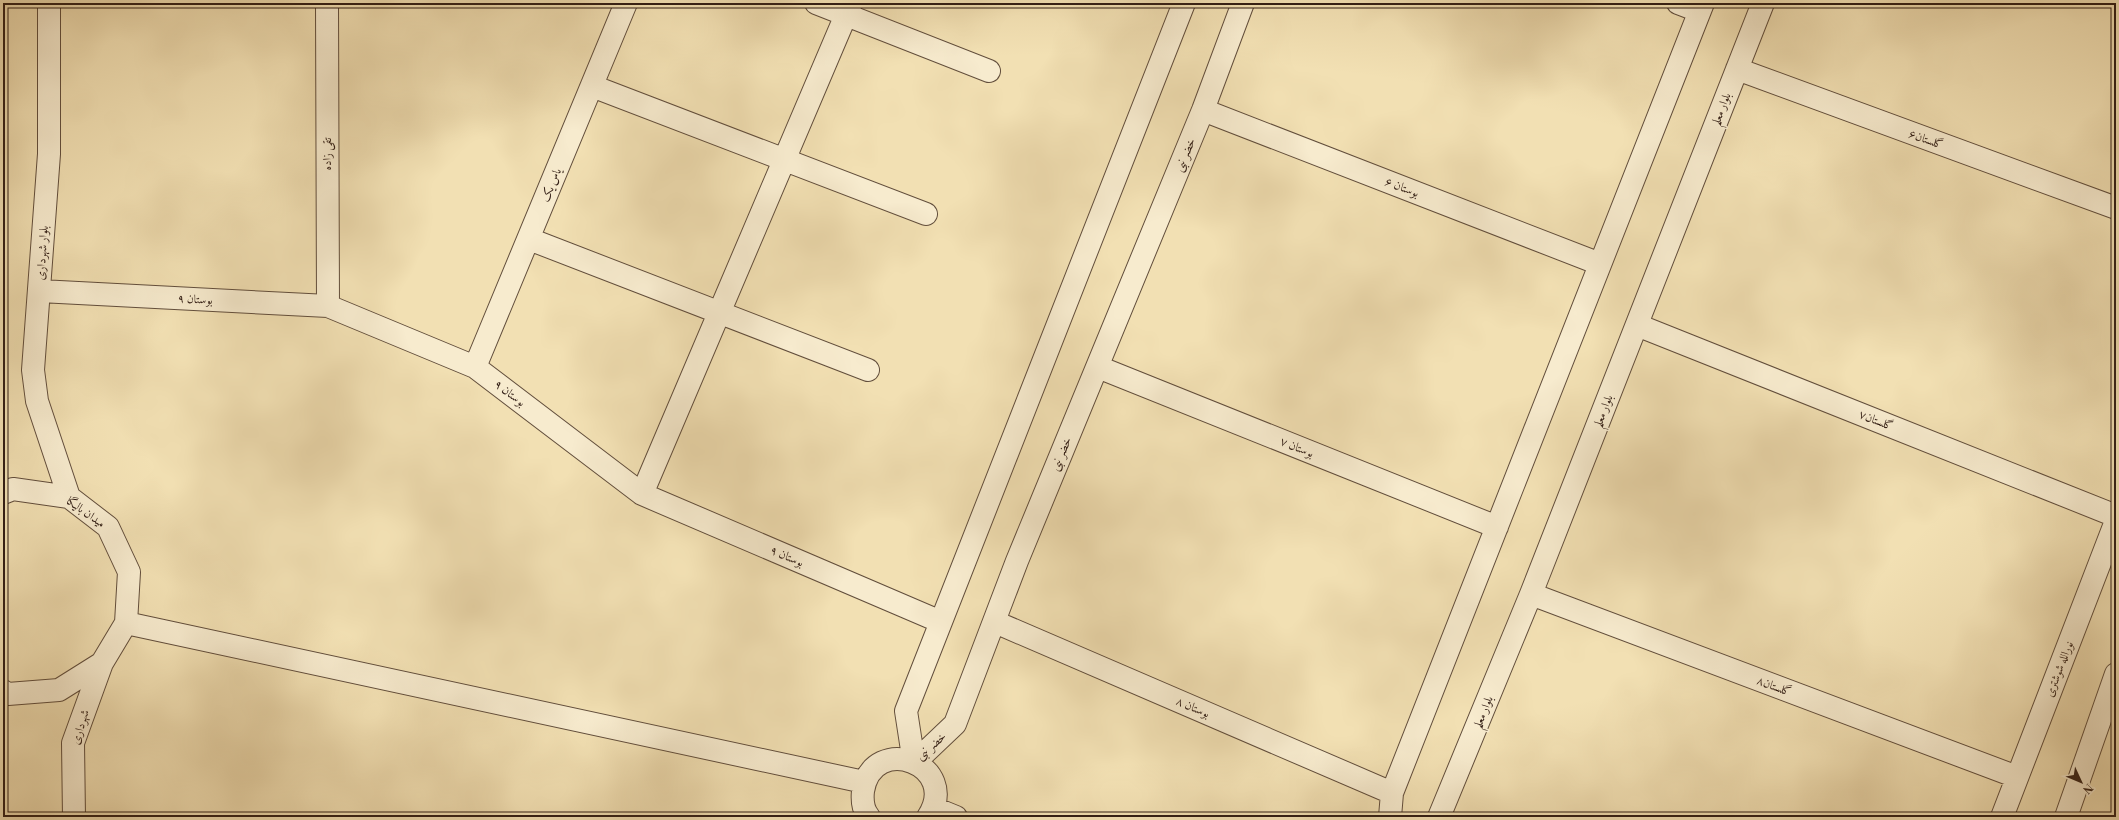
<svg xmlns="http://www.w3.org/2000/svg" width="2119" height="820" viewBox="0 0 2119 820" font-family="'Libre Bodoni',Amiri,serif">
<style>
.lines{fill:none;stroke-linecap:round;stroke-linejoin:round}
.minor-casing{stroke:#624e3c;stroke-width:24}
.minor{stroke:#f7ebce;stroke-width:22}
.labels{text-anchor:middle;stroke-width:3;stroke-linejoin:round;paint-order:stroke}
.street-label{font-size:12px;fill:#321e15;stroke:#f7ebce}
</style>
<rect width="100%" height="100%" fill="#f2e0b3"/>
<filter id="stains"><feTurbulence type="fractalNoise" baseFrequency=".005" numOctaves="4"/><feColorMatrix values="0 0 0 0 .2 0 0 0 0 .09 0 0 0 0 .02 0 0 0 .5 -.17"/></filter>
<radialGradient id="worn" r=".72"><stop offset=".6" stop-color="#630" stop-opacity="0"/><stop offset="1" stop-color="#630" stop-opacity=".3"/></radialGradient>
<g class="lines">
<g class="minor-casing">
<path id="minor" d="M 49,3 L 49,154 L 33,370 L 37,401 L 69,497
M 327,3 L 328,306
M 816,3 L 989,71
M 1678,3 L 1699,11
M 1737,69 L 2116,208
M 592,86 L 926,214
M 1203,110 L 1600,264
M 529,239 L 868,370
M 40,291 L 328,306 L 475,367 L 642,494 L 941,622
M 1637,325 L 2116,516
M 475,367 L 626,3
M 1098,367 L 1497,527
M 3,493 L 13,489 L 69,497 L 108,527 L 129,572 L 126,623 L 102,663 L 59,690 L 8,694 L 3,691
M 642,494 L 851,3
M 1531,594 L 2017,777
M 995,622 L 1392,793
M 126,623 L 864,782
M 914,763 L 955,724 L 1017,561 L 1203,110 L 1243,3
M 914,763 L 906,711 L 1184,3
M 934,808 L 956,817
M 74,817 L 73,743 L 102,663
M 869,817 C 863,810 862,800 863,791 C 873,731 962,765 928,817
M 1390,817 L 1392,793 L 1703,3
M 1439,817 L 1531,594 L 1763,3
M 2002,817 L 2116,521
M 2066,817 L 2116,674"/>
</g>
<use href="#minor" class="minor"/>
</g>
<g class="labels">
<g class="street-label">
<text transform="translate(1721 109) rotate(-69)" y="4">بلوار معلم</text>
<text transform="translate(1926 139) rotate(20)" y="4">گلستان۶</text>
<text transform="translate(327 154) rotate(-90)" y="4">تقی زاده</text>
<text transform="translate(1185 155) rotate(-68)" y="4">خضر نبی</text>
<text transform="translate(551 185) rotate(-68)" y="4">یاس یک</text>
<text transform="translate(1402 187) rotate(21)" y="4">بوستان ۶</text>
<text transform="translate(42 253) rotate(-86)" y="4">بلوار شهرداری</text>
<text transform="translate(195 299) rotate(3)" y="4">بوستان ۹</text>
<text transform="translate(510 393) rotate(37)" y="4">بوستان ۹</text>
<text transform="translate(1603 411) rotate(-69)" y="4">بلوار معلم</text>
<text transform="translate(1876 420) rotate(22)" y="4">گلستان۷</text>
<text transform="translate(1297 447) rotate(22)" y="4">بوستان ۷</text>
<text transform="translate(1061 454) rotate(-67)" y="4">خضر نبی</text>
<text transform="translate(86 512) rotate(35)" y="4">میدان بالیگا</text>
<text transform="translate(787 556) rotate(23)" y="4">بوستان ۹</text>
<text transform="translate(2059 669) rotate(-69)" y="4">نورالله شوشتری</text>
<text transform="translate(1774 686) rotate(21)" y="4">گلستان۸</text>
<text transform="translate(1193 707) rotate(23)" y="4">بوستان ۸</text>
<text transform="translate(1483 712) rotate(-68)" y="4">بلوار معلم</text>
<text transform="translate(80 727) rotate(-73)" y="4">شهرداری</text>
<text transform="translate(931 746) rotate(-42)" y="4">خضر نبی</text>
</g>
</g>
<rect width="2119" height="820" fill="none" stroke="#f2e0b3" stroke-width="16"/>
<rect x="4" y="4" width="2111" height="812" fill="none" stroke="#321e15" stroke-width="2"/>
<rect x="8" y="8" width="2103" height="804" fill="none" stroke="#321e15"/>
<g transform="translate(2081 782) rotate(134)" stroke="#f7ebce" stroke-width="3" paint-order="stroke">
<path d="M0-3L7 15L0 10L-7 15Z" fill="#321e15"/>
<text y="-6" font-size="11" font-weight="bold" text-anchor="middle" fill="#321e15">N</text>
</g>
<rect width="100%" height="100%" filter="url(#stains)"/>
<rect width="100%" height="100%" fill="url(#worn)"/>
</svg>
